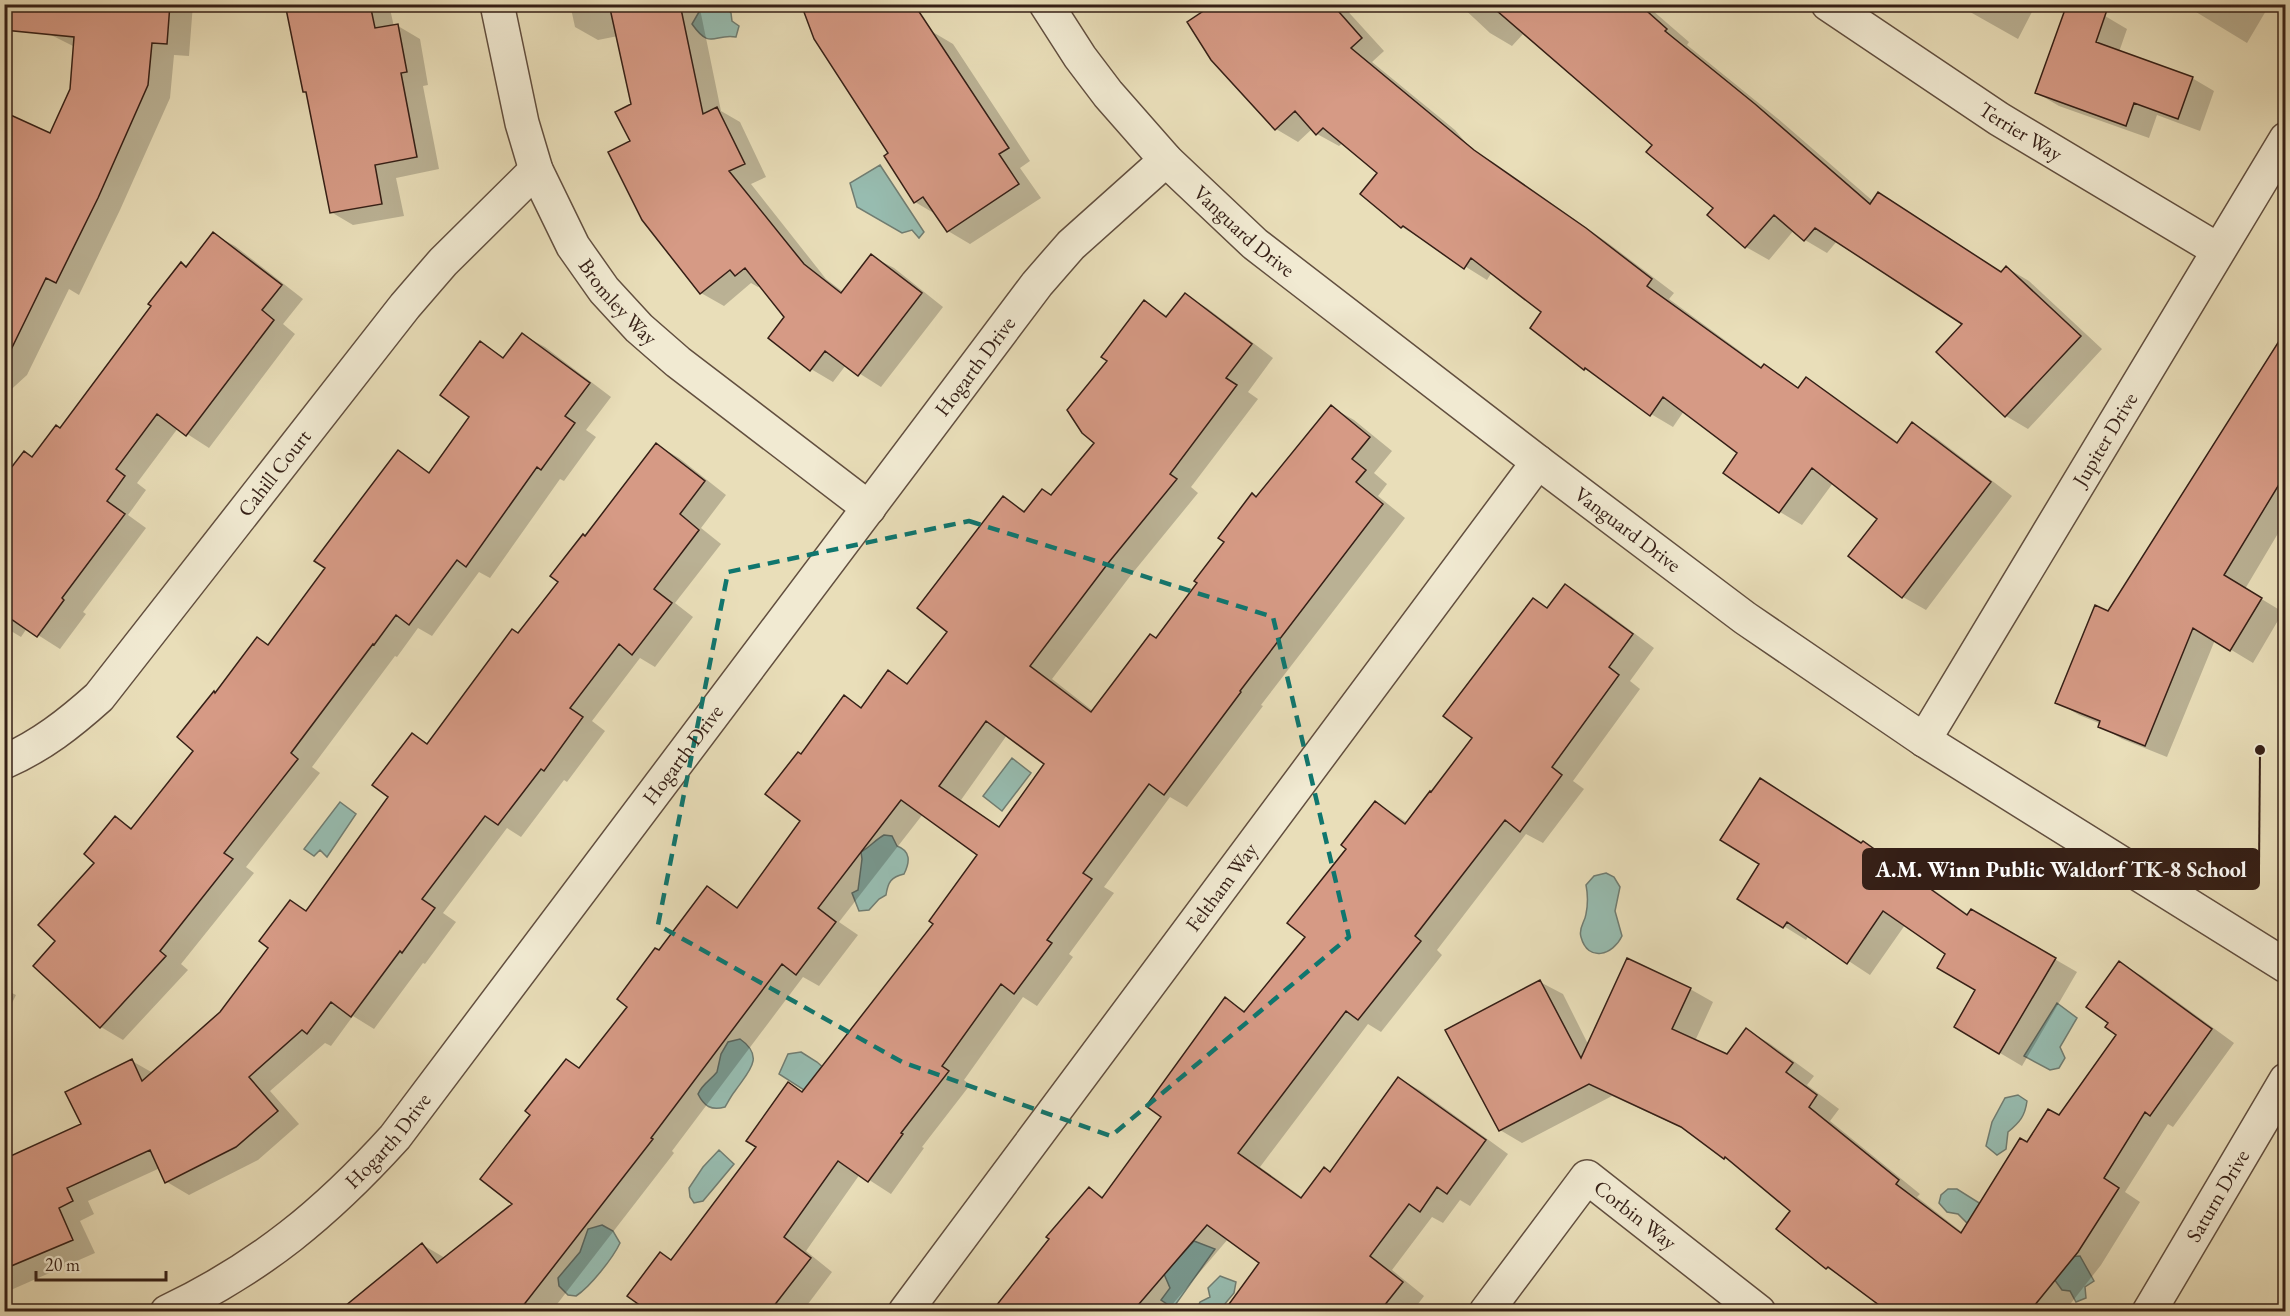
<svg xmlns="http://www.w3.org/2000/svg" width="2290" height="1316" viewBox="0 0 2290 1316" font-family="'EB Garamond',serif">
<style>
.water{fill:#97bcb0;stroke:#707d72;stroke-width:1.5}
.shadow{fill:#0003;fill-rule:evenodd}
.building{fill:#d69a85;stroke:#351f16;stroke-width:1.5;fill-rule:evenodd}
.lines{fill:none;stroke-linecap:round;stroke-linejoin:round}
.street-casing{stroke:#624f3f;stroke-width:36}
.street{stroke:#f1ead2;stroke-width:33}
.marked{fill:none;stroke:#0f766e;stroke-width:4.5;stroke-dasharray:12 8;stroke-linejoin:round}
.labels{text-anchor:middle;stroke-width:6;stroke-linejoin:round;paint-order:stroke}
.street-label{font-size:21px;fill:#351f16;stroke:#f1ead2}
.leader{fill:none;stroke:#351f16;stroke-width:2}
.callout-dot{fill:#351f16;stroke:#f1ead2;stroke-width:2}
.callout{fill:#351f16;stroke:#351f16;stroke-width:2}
.callout-label{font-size:22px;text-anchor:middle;font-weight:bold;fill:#fff}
</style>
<rect width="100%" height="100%" fill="#e9deb9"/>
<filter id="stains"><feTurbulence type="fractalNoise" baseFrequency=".00333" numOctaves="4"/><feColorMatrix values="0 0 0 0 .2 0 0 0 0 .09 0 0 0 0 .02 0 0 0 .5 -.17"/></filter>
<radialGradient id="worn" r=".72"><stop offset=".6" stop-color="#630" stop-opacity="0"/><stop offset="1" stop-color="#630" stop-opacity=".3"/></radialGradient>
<path class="water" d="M 724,5 L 731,13 L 732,21 L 739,26 L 736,37 C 714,33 711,51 692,24 L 703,5 Z
M 880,165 L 924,232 L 919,238 L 912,230 L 902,233 L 857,207 L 850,183 Z
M 1012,758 L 1031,773 L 1002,811 L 983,796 Z
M 340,802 L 356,814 L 327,857 L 320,850 L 314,856 L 304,849 Z
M 884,835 L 892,836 L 897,846 C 911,851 910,862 904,874 C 891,877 888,882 886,895 L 879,899 L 869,910 L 859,911 L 852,893 L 858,890 L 862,859 L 861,852 C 870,847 875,840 884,835 Z
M 1606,873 L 1614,877 L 1620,887 L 1615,911 L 1622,936 C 1613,955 1588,963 1581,937 C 1578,928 1585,922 1586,914 C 1588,904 1588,895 1586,885 L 1594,876 Z
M 2057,1003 L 2077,1018 L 2060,1047 L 2065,1058 L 2059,1068 L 2050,1070 L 2024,1056 Z
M 740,1039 C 766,1057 748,1072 735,1091 C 731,1096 728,1102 725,1107 C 711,1111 704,1106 698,1094 C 703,1083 710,1081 717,1072 L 721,1054 L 728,1042 Z
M 801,1052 L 817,1062 L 834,1077 L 807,1092 L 779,1074 L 788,1054 Z
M 2018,1095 L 2027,1101 C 2025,1116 2020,1122 2008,1132 L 2006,1149 L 1997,1155 L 1986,1146 L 1992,1122 L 2005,1098 Z
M 719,1150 L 734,1164 L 703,1201 L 694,1203 L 690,1197 L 689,1188 L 703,1167 Z
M 1948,1189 L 1957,1189 L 1992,1211 L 1969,1225 L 1958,1214 L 1947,1212 L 1939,1203 L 1941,1195 Z
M 602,1225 L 613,1231 L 620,1243 C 613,1258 590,1287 576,1296 L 568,1295 L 559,1286 L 558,1278 L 580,1252 L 588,1229 Z
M 1194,1241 L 1215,1249 L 1173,1308 L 1161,1300 L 1170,1288 L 1164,1274 Z
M 2080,1256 L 2094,1281 L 2085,1287 L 2086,1298 L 2076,1302 L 2070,1291 L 2062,1290 L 2054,1279 L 2066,1257 Z
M 1220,1276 L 1236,1282 L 1234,1293 L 1219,1311 L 1196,1311 L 1200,1302 L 1210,1297 L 1208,1288 Z"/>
<path class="shadow" d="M 51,4 L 193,4 L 189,56 L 174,55 L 170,98 L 120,210 L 79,295 L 69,289 L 27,375 L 4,396 L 4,132 L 51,135 L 72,89 L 75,47 L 49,34 Z
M 287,4 L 389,4 L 394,27 L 398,26 L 420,39 L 428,85 L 423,86 L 439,169 L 396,178 L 404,216 L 353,225 L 331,212 L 308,93 L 304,91 Z
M 570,4 L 699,4 L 721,111 L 740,122 L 766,177 L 751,184 L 826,279 L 843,292 L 871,256 L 894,268 L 943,307 L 881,387 L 846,365 L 833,382 L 811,369 L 786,316 L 761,285 L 758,287 L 751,283 L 724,306 L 701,293 L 632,142 L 632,105 L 618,36 L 598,40 L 575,27 Z
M 1208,4 L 1340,4 L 1343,6 L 1384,51 L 1372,62 L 1455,130 L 1473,151 L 1493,162 L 1608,243 L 1674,293 L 1669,299 L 1763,368 L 1764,366 L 1799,388 L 1806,379 L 1828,392 L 1899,443 L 1913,424 L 1935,437 L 2012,496 L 1926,610 L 1903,597 L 1850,556 L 1879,519 L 1833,483 L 1802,525 L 1780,512 L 1725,472 L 1739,452 L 1684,411 L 1673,427 L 1651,414 L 1602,379 L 1585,369 L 1532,328 L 1543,312 L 1492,272 L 1487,280 L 1402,227 L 1379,173 L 1343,143 L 1339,146 L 1317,134 L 1312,129 L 1298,142 L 1276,129 Z
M 1459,4 L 1645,4 L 1689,42 L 1687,45 L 1777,118 L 1874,202 L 2002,273 L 2007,268 L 2029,281 L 2102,349 L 2028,429 L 2006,416 L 1938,352 L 1964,324 L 1837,241 L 1827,253 L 1805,240 L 1794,230 L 1769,260 L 1746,247 L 1710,215 L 1716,208 L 1654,144 L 1524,33 L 1512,46 L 1490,33 Z
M 1956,4 L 2036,4 L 2018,39 Z
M 2072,4 L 2105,16 L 2127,29 L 2119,52 L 2192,78 L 2214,91 L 2200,131 L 2157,115 L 2149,138 L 2059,106 L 2037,93 Z
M 2183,4 L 2270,4 L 2247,43 Z
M 931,31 L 953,44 L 1030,161 L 1020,168 L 1041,198 L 970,244 L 948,231 L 937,215 L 915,202 L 886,156 L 890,153 Z
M 213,234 L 235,246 L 303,299 L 283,324 L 295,334 L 209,448 L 178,428 L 137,483 L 146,490 L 128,515 L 146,528 L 83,612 L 86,614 L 60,649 L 27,628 L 21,637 L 11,631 L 4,641 L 4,480 L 33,458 L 61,429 L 153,306 L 181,264 L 187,268 Z
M 1185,295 L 1207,308 L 1273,358 L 1248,392 L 1258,399 L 1191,487 L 1198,493 L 1131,575 L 1052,679 L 1093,711 L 1157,639 L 1257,498 L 1331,407 L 1354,420 L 1392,451 L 1374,473 L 1387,484 L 1378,496 L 1405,518 L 1261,705 L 1263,706 L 1187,807 L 1170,797 L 1104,887 L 1114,893 L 1069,954 L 1073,957 L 1037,1006 L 1023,997 L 964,1080 L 970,1085 L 922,1147 L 924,1148 L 891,1194 L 860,1174 L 806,1251 L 832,1272 L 802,1312 L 636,1312 L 641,1305 L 661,1254 L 672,1260 L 935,924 L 979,855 L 923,814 L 839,922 L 858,935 L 819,986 L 803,977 L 672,1151 L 674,1153 L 551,1312 L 341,1312 L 423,1245 L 445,1258 L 514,1204 L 532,1115 L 567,1061 L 580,1069 L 629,1007 L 659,952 L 707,888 L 739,908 L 802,821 L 802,756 L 845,697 L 863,708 L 888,672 L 909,684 L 949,632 L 1003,498 L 1025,511 L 1052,496 L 1096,442 L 1109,361 L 1144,302 L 1169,317 ZM 1007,735 L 1046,764 L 1000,827 L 961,800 Z
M 2286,326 L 2286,520 L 2245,589 L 2283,612 L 2253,663 L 2215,640 L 2167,757 L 2122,739 L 2100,726 L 2101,724 L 2079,715 L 2057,702 L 2109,613 L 2284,334 L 2281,332 Z
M 523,335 L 545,347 L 611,397 L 586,430 L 596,437 L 564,481 L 560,479 L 490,578 L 479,572 L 432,636 L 418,628 L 397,657 L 395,656 L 312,767 L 320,773 L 246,867 L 254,873 L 181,964 L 188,970 L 123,1040 L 101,1027 L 35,966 L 58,941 L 97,862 L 115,818 L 134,829 L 195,750 L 216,694 L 257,639 L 269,646 L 327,568 L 398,452 L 431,473 L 472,417 L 480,343 L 505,358 Z
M 657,445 L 679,458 L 726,495 L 701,528 L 721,544 L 675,603 L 693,617 L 655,667 L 640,658 L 592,721 L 605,731 L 567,782 L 564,780 L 521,837 L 507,828 L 443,913 L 456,922 L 425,964 L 423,963 L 374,1029 L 353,1016 L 331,1046 L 325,1043 L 270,1091 L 299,1124 L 258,1160 L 189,1195 L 167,1182 L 160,1168 L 88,1201 L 94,1214 L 80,1221 L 95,1253 L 4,1293 L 4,1161 L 83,1125 L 132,1061 L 153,1073 L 221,1013 L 270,948 L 291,902 L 308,911 L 390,797 L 412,735 L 429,744 L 560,581 L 586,537 Z
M 1565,586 L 1587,598 L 1654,648 L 1630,681 L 1640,689 L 1573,781 L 1584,789 L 1543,843 L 1526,834 L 1437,950 L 1442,955 L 1381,1032 L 1368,1024 L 1260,1167 L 1303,1198 L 1331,1173 L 1398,1078 L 1421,1091 L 1508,1154 L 1470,1206 L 1460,1200 L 1443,1223 L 1432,1217 L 1392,1270 L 1424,1296 L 1412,1312 L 1236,1312 L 1230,1307 L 1261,1263 L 1228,1239 L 1166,1312 L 994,1312 L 1089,1189 L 1104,1197 L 1163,1117 L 1225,999 L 1247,1012 L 1307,937 L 1349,849 L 1375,802 L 1408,823 L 1474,738 L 1533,600 L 1549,609 Z
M 1863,843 L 1886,856 L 1969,915 L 1971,911 L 2077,972 L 2022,1066 L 1956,1027 L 1977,990 L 1947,953 L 1905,925 L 1870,975 L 1809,935 L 1806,940 L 1739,898 Z
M 1627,960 L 1690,989 L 1713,1002 L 1695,1041 L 1728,1056 L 1747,1030 L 1769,1043 L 1814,1076 L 1807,1085 L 1839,1109 L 1830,1121 L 1920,1194 L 1917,1197 L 1963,1233 L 2028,1144 L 2060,1117 L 2118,1035 L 2110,1022 L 2119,963 L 2142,976 L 2234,1043 L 2173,1127 L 2168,1124 L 2125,1192 L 2140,1202 L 2101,1265 L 2064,1312 L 1889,1312 L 1849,1281 L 1827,1268 L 1792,1211 L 1734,1163 L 1691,1132 L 1612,1096 L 1522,1143 L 1500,1130 L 1540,982 L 1563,994 L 1588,1044 Z
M 4,989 L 16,995 L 4,1019 Z
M 2281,1299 L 2286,1302 L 2286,1312 L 2273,1312 Z"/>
<path class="building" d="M 4,4 L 170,4 L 167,44 L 152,43 L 148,85 L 98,198 L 56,283 L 46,278 L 4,364 L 4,112 L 50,133 L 70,89 L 74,37 L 4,30 Z
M 285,4 L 370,4 L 375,28 L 398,24 L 407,72 L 401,73 L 417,157 L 375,165 L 382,204 L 330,213 L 306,92 L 303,92 Z
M 609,4 L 680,4 L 703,114 L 717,107 L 745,164 L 729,171 L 804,264 L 841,293 L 871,254 L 922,293 L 858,376 L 825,351 L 810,371 L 768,338 L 784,317 L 745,268 L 735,276 L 730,270 L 700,294 L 642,220 L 608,152 L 630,141 L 615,112 L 631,104 Z
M 801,4 L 914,4 L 1009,148 L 999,154 L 1019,184 L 947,232 L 923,197 L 914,203 L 884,156 L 888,153 L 814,39 Z
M 1214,4 L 1332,4 L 1362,38 L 1351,48 L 1474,150 L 1586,228 L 1652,279 L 1647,286 L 1761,368 L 1764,364 L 1798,388 L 1806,377 L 1897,443 L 1912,422 L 1991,482 L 1902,598 L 1848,556 L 1877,519 L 1812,468 L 1779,513 L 1723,473 L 1737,453 L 1663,397 L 1650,416 L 1585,368 L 1584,370 L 1530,328 L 1541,312 L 1471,258 L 1464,269 L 1403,226 L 1401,228 L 1360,194 L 1377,173 L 1323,128 L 1316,135 L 1295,111 L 1275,130 L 1211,60 L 1187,22 Z
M 1489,4 L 1639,4 L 1667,29 L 1665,31 L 1755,104 L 1870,204 L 1878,192 L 2001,272 L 2006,266 L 2081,336 L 2005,417 L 1936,352 L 1962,324 L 1815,228 L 1804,241 L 1774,215 L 1745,248 L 1707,215 L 1713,208 L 1646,152 L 1652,145 Z
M 2067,4 L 2109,4 L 2096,42 L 2193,77 L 2178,119 L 2134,103 L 2126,126 L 2035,93 Z
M 213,232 L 282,285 L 262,310 L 274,320 L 186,436 L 157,414 L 116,469 L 125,476 L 107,501 L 125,514 L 62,598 L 64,600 L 37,637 L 4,614 L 4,477 L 24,451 L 32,457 L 56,425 L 60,428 L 151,306 L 148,304 L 181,262 L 186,267 Z
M 1185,293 L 1252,344 L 1226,378 L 1237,385 L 1170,474 L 1177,479 L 1109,562 L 1030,666 L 1091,712 L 1150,634 L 1156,638 L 1197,583 L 1194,581 L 1224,542 L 1218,538 L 1252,493 L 1256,497 L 1331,405 L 1370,437 L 1352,459 L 1366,470 L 1356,482 L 1383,504 L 1240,691 L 1241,692 L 1164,795 L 1149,784 L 1083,873 L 1092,879 L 1047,940 L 1052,943 L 1014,994 L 1001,984 L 942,1066 L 949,1071 L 901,1133 L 903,1134 L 868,1182 L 838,1161 L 784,1237 L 811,1258 L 770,1311 L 648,1311 L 627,1296 L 660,1252 L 671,1260 L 756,1147 L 746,1141 L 788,1082 L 802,1092 L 933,924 L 929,921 L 977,855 L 901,800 L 818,908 L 836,922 L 796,975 L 782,964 L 651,1138 L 653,1139 L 519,1311 L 339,1311 L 422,1243 L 437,1263 L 512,1204 L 480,1179 L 530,1115 L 525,1111 L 566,1059 L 579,1068 L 627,1007 L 617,999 L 655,948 L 659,950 L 707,886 L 737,908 L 800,821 L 765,794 L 798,752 L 801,754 L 844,695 L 861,708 L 888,670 L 907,684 L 947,632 L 917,608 L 1003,496 L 1024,512 L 1042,489 L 1051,495 L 1094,443 L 1082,433 L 1067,410 L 1107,361 L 1101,357 L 1144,300 L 1166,317 ZM 986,721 L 1044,764 L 999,827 L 939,786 Z
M 2286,330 L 2286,473 L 2224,575 L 2262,598 L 2230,651 L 2193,628 L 2145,746 L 2098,727 L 2100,721 L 2055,703 L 2095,605 L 2108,611 Z
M 522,333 L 590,383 L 565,416 L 575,423 L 541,470 L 537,467 L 466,567 L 457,560 L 409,625 L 396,615 L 374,645 L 373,644 L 291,753 L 298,759 L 224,853 L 233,859 L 160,951 L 166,956 L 100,1028 L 33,966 L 55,941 L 38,925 L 94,863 L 84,854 L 115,816 L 131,829 L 193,751 L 177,737 L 214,691 L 215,693 L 257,637 L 268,645 L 325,568 L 314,561 L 398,450 L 429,473 L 469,417 L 440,395 L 480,341 L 503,358 Z
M 656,443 L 705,481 L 680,514 L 699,530 L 654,589 L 672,603 L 632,655 L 619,644 L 570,708 L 583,717 L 544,771 L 541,769 L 498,825 L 485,816 L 422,899 L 435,908 L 402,953 L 400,951 L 351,1017 L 331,1002 L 307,1034 L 302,1030 L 249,1077 L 278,1111 L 236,1147 L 165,1183 L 150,1150 L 67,1188 L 73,1201 L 59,1208 L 73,1240 L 4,1269 L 4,1159 L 81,1124 L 65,1092 L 132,1059 L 142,1081 L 220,1012 L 268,948 L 259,941 L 290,900 L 306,911 L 388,797 L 372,785 L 412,733 L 427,744 L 512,629 L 518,633 L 558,582 L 550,576 L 583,534 L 585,536 Z
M 1565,584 L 1633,634 L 1609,667 L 1619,675 L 1552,767 L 1562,775 L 1520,832 L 1505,820 L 1415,936 L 1421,941 L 1358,1020 L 1346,1011 L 1238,1153 L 1301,1198 L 1324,1167 L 1330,1172 L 1398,1077 L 1486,1140 L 1447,1194 L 1437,1187 L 1420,1212 L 1409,1204 L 1370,1256 L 1403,1282 L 1380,1311 L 1224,1311 L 1259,1263 L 1207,1225 L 1133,1311 L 992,1311 L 1049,1239 L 1046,1237 L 1089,1187 L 1102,1198 L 1161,1117 L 1146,1106 L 1225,997 L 1244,1012 L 1305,937 L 1287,923 L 1346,849 L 1341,845 L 1375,801 L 1405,824 L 1430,791 L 1431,792 L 1472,738 L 1443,716 L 1533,598 L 1547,608 Z
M 1760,778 L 1861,843 L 1863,841 L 1967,915 L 1971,909 L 2056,958 L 1999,1054 L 1954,1027 L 1975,990 L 1937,968 L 1945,954 L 1883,911 L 1847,964 L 1787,922 L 1783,928 L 1737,899 L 1759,864 L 1720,840 Z
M 1627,958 L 1691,988 L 1672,1029 L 1727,1054 L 1746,1028 L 1793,1063 L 1786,1072 L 1817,1095 L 1809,1107 L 1899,1180 L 1896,1184 L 1961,1233 L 2020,1138 L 2027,1142 L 2048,1109 L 2059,1115 L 2116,1035 L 2105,1027 L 2108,1023 L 2086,1007 L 2119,961 L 2212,1029 L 2150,1116 L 2145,1112 L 2104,1178 L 2119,1188 L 2078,1252 L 2030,1311 L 1887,1311 L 1828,1267 L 1826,1269 L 1776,1229 L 1790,1211 L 1725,1157 L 1724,1159 L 1681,1127 L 1589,1084 L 1499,1131 L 1445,1030 L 1540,980 L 1581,1058 Z"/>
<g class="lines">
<g class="street-casing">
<g id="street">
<path id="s1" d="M 497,4 L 522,123 L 536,170 L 573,246 L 604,290 L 639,328 L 678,362 L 869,508"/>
<path id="s2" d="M 1046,4 L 1080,57 L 1108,94 L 1166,160 L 1255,244 L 1538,462 L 1745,618 L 1924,740 L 2286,966"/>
<path id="s3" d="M 1828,4 L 1999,119 L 2218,250"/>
<path id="s4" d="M 1924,740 L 2286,139"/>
<path id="s5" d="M 4,762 C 41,746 70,723 99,697 L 405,306 L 443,262 L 536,170"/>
<path id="s6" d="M 167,1312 C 261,1267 326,1213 395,1137 L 1037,284 L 1071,245 L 1166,160"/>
<path id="s7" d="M 905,1312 L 1538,462"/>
<path id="s8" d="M 1486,1312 L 1587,1177 L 1759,1312"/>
<path id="s9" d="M 2149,1312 L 2286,1080"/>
</g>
</g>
<use href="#street" class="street"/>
</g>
<path class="marked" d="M 969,521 L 1273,617 L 1349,937 L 1111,1136 L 902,1062 L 658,925 L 728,572 Z"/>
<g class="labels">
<g class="street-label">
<text dy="7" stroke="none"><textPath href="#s3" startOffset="231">Terrier Way</textPath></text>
<text dy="7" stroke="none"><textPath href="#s2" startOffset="303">Vanguard Drive</textPath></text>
<text dy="7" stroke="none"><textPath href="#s1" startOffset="327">Bromley Way</textPath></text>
<text dy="7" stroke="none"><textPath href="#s6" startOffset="1254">Hogarth Drive</textPath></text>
<text dy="7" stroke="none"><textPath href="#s4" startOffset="351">Jupiter Drive</textPath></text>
<text dy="7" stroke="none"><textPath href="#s5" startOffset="400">Cahill Court</textPath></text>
<text dy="7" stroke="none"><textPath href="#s2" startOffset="789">Vanguard Drive</textPath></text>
<text dy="7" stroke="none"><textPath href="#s6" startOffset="768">Hogarth Drive</textPath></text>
<text dy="7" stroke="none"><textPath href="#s7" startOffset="530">Feltham Way</textPath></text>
<text dy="7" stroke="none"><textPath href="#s6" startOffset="282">Hogarth Drive</textPath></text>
<text dy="7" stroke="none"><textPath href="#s9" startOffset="135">Saturn Drive</textPath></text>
<text dy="7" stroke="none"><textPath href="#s8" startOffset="230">Corbin Way</textPath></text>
</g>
</g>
<path class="leader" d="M2260 750L2259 869"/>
<circle class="callout-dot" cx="2260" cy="750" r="6"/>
<rect class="callout" x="1863" y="849" width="396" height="40" rx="6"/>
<g class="callout-label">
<text x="2061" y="877">A.M. Winn Public Waldorf TK-8 School</text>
</g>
<rect width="2290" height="1316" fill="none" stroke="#e9deb9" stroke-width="24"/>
<rect x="6" y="6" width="2278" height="1304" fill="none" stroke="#351f16" stroke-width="3"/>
<rect x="12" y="12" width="2266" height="1292" fill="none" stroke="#351f16" stroke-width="1.5"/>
<path d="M36 1271v9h130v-9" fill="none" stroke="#351f16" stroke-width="3"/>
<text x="45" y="1271" font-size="18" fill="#351f16" stroke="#f1ead2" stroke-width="4.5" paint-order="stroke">20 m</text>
<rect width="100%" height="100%" filter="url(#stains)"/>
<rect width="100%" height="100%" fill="url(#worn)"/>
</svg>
